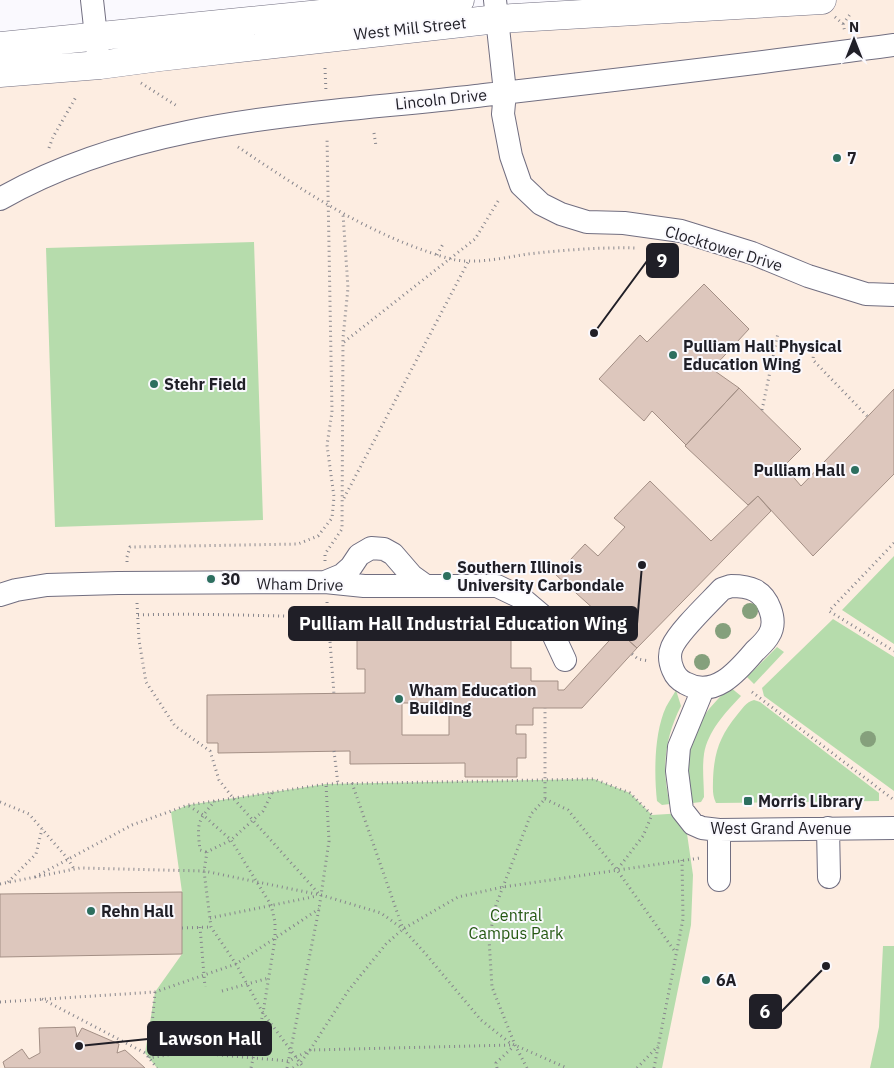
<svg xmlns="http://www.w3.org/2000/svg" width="894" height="1068" viewBox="0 0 894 1068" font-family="'IBM Plex Sans',sans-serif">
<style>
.education{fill:#fdede1}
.green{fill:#b6dcac}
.building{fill:#ddc7bd;stroke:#a38f85;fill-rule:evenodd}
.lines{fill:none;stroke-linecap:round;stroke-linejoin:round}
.minor-casing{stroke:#716e80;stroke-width:24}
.major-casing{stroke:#716e80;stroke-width:29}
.path{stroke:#86858c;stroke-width:3;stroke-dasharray:1 4;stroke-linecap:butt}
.minor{stroke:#fff;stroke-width:22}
.major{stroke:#fff;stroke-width:28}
.tree{fill:#85a07c}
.poi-dot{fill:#2d6f5f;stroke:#faf9fe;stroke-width:2}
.labels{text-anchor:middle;stroke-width:4;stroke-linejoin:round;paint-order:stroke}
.street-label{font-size:16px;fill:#201f27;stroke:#faf9fe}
.poi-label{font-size:16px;font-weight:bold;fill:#201f27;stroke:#faf9fe;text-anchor:start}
.park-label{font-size:16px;fill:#255812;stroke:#faf9fe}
.leader{fill:none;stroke:#201f27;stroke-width:2}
.callout-dot{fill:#201f27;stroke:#faf9fe;stroke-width:2}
.callout{fill:#201f27;stroke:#201f27;stroke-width:2}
.callout-label{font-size:18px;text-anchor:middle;font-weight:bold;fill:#fff}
</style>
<rect width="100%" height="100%" fill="#faf9fe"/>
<path class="education" d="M 839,0 L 894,0 L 894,1068 L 0,1068 L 0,84 Z"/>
<path class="green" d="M 254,242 L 263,520 L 55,527 L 46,248 Z
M 894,556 L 894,644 L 842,610 Z
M 833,619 L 894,657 L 894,791 L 764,696 L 762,688 Z
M 777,647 L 784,652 L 754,684 L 747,677 Z
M 730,687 L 741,696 C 725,713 708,731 704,754 C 702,768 704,784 704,797 L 701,802 L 693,803 C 683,779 688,746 700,723 C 707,709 719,698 730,687 Z
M 676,690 L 681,706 C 665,737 661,770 670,804 L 662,805 L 657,801 C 654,774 654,733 666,707 C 669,701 673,696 676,690 Z
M 754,700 L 760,702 L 879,793 L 879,801 L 716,803 C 712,795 713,788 713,780 C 714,752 720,736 737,715 C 742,709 746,702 754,700 Z
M 594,779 L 630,793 L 652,815 L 684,813 L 693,875 L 691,925 L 662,1068 L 157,1068 L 145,1053 L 155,992 L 182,954 L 182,892 L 171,812 L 188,805 L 326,784 Z
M 883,946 L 894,946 L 894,1068 L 870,1068 L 879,1027 Z"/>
<path class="building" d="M 704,284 L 749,329 L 712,369 L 739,388 L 686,445 L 652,411 L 644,421 L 599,379 L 640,335 L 647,342 Z
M 739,388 L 801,449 L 784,466 L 801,486 L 894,389 L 894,474 L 813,556 L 758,496 L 748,505 L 685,446 Z
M 650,481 L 711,541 L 758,496 L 771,511 L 637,648 L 556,575 L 585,544 L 598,556 L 625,527 L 614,518 Z
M 357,624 L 511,624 L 511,668 L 531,668 L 531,681 L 558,681 L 558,690 L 564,690 L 618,631 L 637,648 L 582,708 L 533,708 L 533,725 L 516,725 L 516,734 L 526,734 L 526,758 L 517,758 L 517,777 L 465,777 L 465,763 L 350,764 L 350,751 L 218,753 L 218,743 L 207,743 L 207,695 L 365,693 L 365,669 L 357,669 ZM 402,703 L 449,703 L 449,735 L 402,735 Z
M 182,892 L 182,954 L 0,957 L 0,894 Z
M 75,1027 L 77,1037 L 82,1028 L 119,1044 L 117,1053 L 125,1050 L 145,1068 L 5,1068 L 3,1062 L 22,1049 L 29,1059 L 40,1053 L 39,1028 Z"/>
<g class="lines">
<g class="minor-casing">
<path id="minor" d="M 92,0 L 98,54
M 495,0 L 505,92 L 503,114 L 511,156 L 521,185 L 541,204 L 561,214 L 587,222 L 624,223 L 681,231 L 752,253 L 808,276 L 866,294 L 894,295
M 0,199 C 144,117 315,115 476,96 C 615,80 755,64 894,45
M 325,582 L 342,575 L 351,567 L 359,555 L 371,548 L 384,549 L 393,554 L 412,576 L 426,586
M 731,586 C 750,586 763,590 770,609 C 773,617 774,627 769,635 C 766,641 759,647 754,652 C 737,672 714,699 685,683 C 679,680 675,675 673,670 C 670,663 669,654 672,647 C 679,631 709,603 722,589 Z
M 0,595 L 16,590 L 47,585 L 118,583 L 325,582 L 364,586 L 497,586 L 520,597 L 546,619 L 565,660
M 703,689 L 679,747 L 677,771 L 682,810 L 693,824 L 702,828 L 719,830 L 894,828
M 828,828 L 829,877
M 719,880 L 719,830"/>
</g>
<g class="major-casing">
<path id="major" d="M 0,46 L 460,0
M 0,73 L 100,65 L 160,57 L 497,19 L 822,0"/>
</g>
<path class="path" d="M 835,17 L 843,24 L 845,32
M 843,24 L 851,13
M 325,68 L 326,92
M 141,83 L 177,106
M 374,133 L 376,146
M 238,147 C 296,186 354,225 420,249 C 435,254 451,261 467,261 C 487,262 508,257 528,254 C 564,250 601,247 638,248
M 49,148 L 53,137 L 76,97
M 437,255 L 443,244
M 344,342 L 475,239 L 500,198
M 814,347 L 813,360 L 867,416
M 762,410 L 778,333
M 344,498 L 468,262
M 894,543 L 829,611 L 894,651
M 325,561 L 325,554 L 342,529 L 343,338 L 348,288 L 343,214
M 127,562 L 127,557 L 130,547 L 298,544 L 318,536 L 332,518 L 334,497 L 327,445 L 332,412 L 327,137
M 327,602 L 334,694
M 137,603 L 139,640 L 146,682 L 175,726 L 210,751 L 219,780 L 233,798 L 320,895
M 138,615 C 201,613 265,616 328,617
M 632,654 L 638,659 L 649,661
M 752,692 L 894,800
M 334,751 L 338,784
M 352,783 L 403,929
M 272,793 L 263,811 L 231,840 L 207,852 L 204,871 L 211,927 L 236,964 L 263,1013 L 304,1068
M 545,799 L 568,810 L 617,870 L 676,953
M 0,802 L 29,814 L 68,859 L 74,869
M 189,806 L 203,815 L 231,840 L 271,905 L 275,922 L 275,939 L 263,1013 L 251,1068
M 206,852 L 200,850 C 197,824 197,821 215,801
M 35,877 L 132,825 L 188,805 L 326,784 L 594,779 L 630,793 L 652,815 L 643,836 L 617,870
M 8,882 L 36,854 L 42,829
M 0,884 L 80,868 L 204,871 L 321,895 L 381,913 L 403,929 L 424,952 L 481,1020 L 510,1043 L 567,1068
M 210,918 L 317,896
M 200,927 L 205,987
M 182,928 L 211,927
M 222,991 L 269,978
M 155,992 L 149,1058 L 185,1052 L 289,1061 L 310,1050 L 513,1045
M 42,999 L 145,1053 L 157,1068
M 0,1002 L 155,992 L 236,964 L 319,909
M 287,1068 L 319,909 L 329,841 L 326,784
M 293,1068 L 300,1063 L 310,1050 L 348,991 L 386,944 L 403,929 L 458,897 L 503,887 L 700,858
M 497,1068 L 496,1063 L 514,1046
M 527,1068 L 515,1045 L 492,987 L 489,939 L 496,905 L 531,814 L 545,799 L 545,708
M 637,1068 L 658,1046
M 654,1068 L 683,919 L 682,860"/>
<use href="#minor" class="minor"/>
<use href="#major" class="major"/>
</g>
<g class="tree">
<circle cx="750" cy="611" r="8"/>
<circle cx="723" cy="631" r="8"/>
<circle cx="702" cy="662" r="8"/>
<circle cx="868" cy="739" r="8"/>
</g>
<g class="poi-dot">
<circle cx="837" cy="158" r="5"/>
<circle cx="673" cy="355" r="5"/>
<circle cx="154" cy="384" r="5"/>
<circle cx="855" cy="470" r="5"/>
<circle cx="447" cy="576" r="5"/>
<circle cx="211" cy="579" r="5"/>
<circle cx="399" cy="699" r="5"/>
<rect x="743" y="796" width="10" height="10" rx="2.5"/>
<circle cx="91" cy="911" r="5"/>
<circle cx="706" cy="980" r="5"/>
</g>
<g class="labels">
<g class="street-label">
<text transform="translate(410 28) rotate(-6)" y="6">West Mill Street</text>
<text transform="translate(441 99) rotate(-6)" y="6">Lincoln Drive</text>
<text transform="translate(724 248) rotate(17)" y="6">Clocktower Drive</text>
<text transform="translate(300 584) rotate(1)" y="6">Wham Drive</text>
<text x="781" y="834">West Grand Avenue</text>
</g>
<g class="poi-label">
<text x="847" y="164">7</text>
<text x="683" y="352">Pulliam Hall Physical<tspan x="683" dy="18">Education Wing</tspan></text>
<text x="164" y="390">Stehr Field</text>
<text x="845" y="476" text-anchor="end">Pulliam Hall</text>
<text x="457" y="573">Southern Illinois<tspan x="457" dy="18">University Carbondale</tspan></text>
<text x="221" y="585">30</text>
<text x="409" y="696">Wham Education<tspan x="409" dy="18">Building</tspan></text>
<text x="758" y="807">Morris Library</text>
<text x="101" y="917">Rehn Hall</text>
<text x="716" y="986">6A</text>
</g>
<g class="park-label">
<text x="516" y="921">Central<tspan x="516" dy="18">Campus Park</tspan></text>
</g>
</g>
<path class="leader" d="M594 333L647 261M642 565L637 624M826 966L781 1012M79 1046L148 1039"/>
<g class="callout-dot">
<circle cx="594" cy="333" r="5"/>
<circle cx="642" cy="565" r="5"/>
<circle cx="826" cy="966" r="5"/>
<circle cx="79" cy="1046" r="5"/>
</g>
<g class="callout">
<rect x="647" y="244" width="31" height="33" rx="5"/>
<rect x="289" y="607" width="348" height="33" rx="5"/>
<rect x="750" y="995" width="31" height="33" rx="5"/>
<rect x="148" y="1022" width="123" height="33" rx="5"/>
</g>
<g class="callout-label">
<text x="662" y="267">9</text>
<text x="463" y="630">Pulliam Hall Industrial Education Wing</text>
<text x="765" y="1018">6</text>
<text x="210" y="1045">Lawson Hall</text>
</g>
<g transform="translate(854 40)" stroke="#faf9fe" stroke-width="4" paint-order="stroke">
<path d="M0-4L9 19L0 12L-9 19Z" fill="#201f27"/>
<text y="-8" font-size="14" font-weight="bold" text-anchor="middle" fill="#201f27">N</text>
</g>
</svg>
